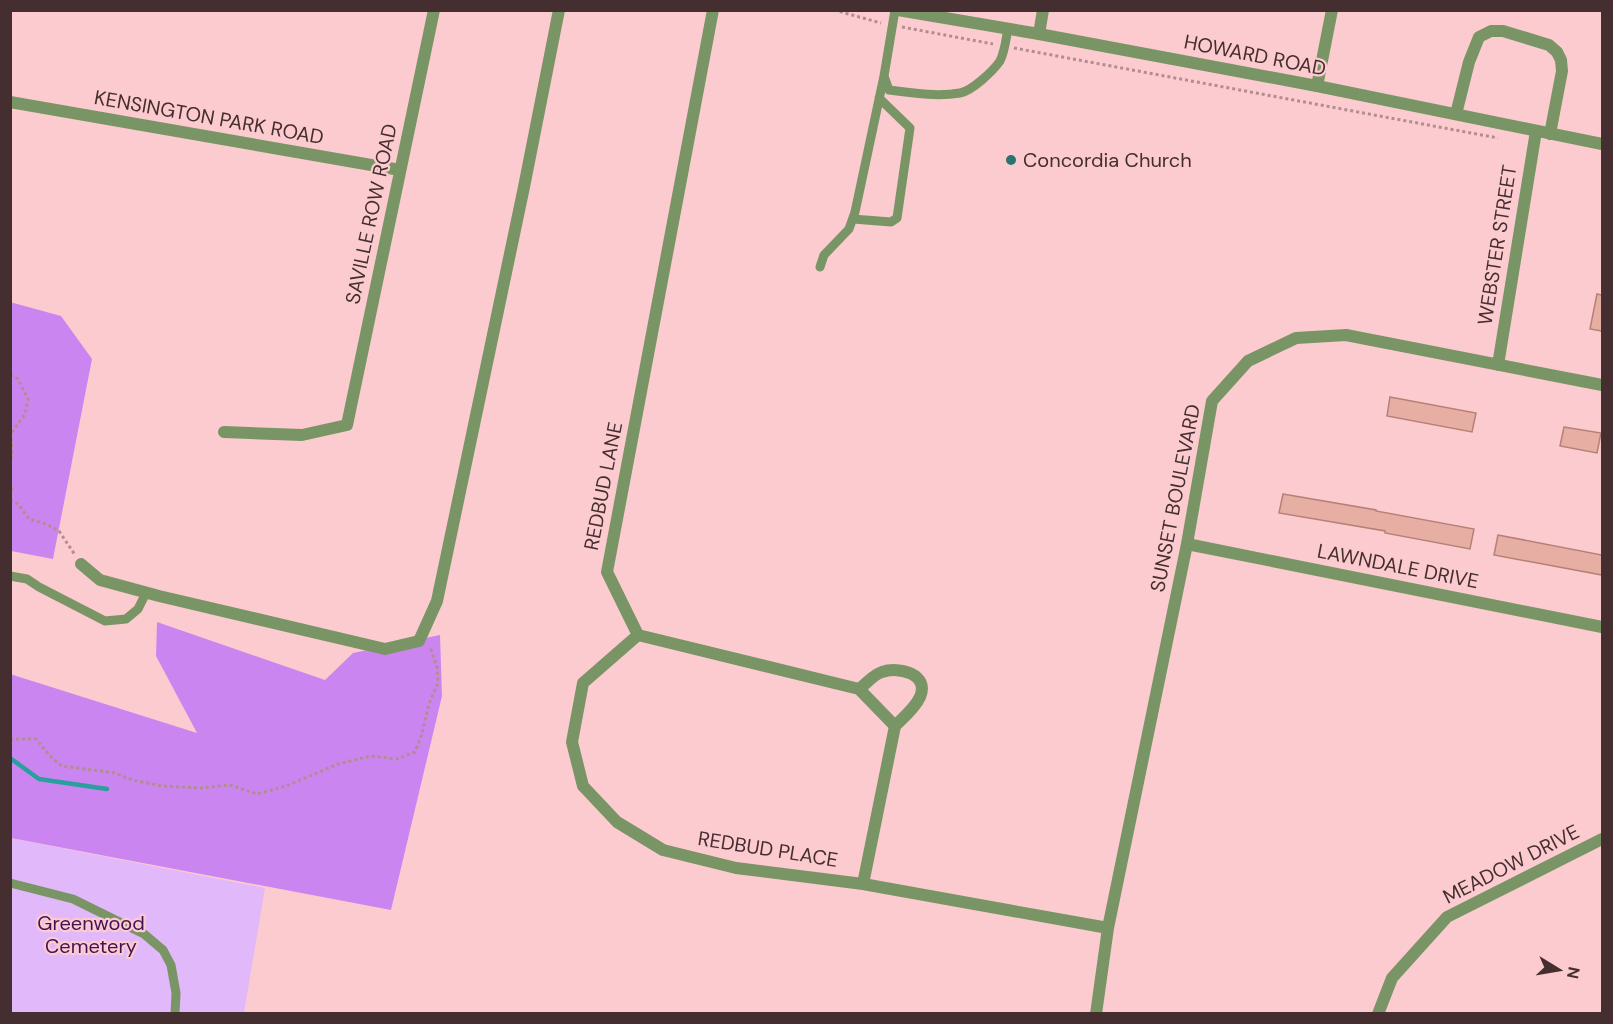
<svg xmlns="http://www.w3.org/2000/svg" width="1613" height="1024" viewBox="0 0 1613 1024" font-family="'DM Sans',sans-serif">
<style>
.green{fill:#e1b8f9}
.forest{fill:#cb85f1}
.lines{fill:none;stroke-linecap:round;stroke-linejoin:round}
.stream{stroke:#29a09e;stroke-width:4.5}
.building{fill:#e7afa3;stroke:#b58075;stroke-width:1.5}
.path{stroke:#b38c90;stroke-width:3;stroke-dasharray:3 3;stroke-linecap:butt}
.service{stroke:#799565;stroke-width:9}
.minor{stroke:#799565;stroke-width:12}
.tertiary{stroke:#799565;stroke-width:12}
.poi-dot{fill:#297472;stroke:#fccbcf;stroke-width:2}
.labels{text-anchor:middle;stroke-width:4.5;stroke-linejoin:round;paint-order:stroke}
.street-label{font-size:20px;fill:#452e30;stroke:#fccbcf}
.poi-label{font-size:20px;fill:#452e30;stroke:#fccbcf;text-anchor:start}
.park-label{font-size:20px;fill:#411356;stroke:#fccbcf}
</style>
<rect width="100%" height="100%" fill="#fccbcf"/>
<path class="green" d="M 10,838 L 265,888 L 244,1013 L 11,1013 Z"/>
<path class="forest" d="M 10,302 L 61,316 L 92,359 L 53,559 L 11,551 Z
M 157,622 L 325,680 L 353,653 L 440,635 L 442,696 L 391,910 L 11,838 L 10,674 L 197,733 L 156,656 Z"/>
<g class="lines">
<path class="stream" d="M 10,758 L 39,779 L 107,789"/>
</g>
<path class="building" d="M 1597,294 L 1602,295 L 1602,331 L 1590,329 Z
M 1390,397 L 1476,413 L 1472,432 L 1387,416 Z
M 1564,427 L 1601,433 L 1597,453 L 1560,446 Z
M 1283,494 L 1376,510 L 1376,511 L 1474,529 L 1470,549 L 1385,533 L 1385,531 L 1279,513 Z
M 1498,535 L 1602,555 L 1602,575 L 1494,555 Z"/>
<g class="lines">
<path class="path" d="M 834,10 L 881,23
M 902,27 L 993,44
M 1014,48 L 1498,138
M 10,375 L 18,379 L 28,399 L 25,414 L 11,434
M 10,465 L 12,454 L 11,434
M 10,482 L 12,488 L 10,496
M 10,500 L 18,504 L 29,519 L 46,524 L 59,531 L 75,555
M 10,739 L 36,739 L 52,758 L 62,766 L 115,773 L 132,780 L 162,786 L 201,788 L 230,785 L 257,794 L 286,786 L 338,764 L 371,756 L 397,759 L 415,752 L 422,734 L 429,704 L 438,683 L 437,667 L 430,647"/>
<path class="service" d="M 895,10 L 884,76 L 889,90 C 912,93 937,97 960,93 C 972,91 993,71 1000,61 C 1005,51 1006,39 1008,28
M 853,219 L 891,222 L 897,218 L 910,128 L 879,98
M 820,267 L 824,255 L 849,229 L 855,212 L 884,76
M 10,576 L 27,579 L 39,587 L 105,621 L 126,619 L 138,609 L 146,593
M 10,883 L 73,899 L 144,934 L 163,950 L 171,965 L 176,993 L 175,1014"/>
<path class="minor" d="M 713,10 L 607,572 L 638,635 L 859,689 L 895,726 L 863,884
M 1039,34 L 1043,10
M 1317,86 L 1332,10
M 10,102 L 400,170
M 1456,114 L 1469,62 L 1479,37 L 1491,31 L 1503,31 L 1549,45 L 1557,52 L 1561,60 L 1562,71 L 1550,134
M 1498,365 L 1536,131
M 224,432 L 302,435 L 347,425 L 434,10
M 1187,544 L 1602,627
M 81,564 L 100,580 L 159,596 L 385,649 L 419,641 L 437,601 L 524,187 L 559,10
M 638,635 L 583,683 L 572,742 L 583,786 L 617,822 L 663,850 L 736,868 L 863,884 L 1108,928
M 859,689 C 866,684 874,674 882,672 C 899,666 930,674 920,697 C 915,708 904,717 895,726
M 1096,1014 L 1108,928 L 1187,544 L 1212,401 L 1248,361 L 1296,338 L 1346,335 L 1602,385
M 1378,1014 L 1392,978 L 1447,917 L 1602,839"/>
<path class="tertiary" d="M 898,10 L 1039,34 L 1317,86 L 1602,144"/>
</g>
<circle class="poi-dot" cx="1011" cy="160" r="6"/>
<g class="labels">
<g class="street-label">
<text transform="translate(1255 55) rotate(11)" y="7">HOWARD ROAD</text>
<text transform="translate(209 117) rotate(10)" y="7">KENSINGTON PARK ROAD</text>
<text transform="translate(371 214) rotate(-78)" y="7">SAVILLE ROW ROAD</text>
<text transform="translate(1497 245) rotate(-81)" y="7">WEBSTER STREET</text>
<text transform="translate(603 486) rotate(-79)" y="7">REDBUD LANE</text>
<text transform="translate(1175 498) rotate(-79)" y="7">SUNSET BOULEVARD</text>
<text transform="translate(1398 566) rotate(11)" y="7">LAWNDALE DRIVE</text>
<text transform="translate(768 849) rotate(9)" y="7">REDBUD PLACE</text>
<text transform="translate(1511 864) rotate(-27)" y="7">MEADOW DRIVE</text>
</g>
<g class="poi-label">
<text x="1023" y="167">Concordia Church</text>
</g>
<g class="park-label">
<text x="91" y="930">Greenwood<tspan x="91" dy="23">Cemetery</tspan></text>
</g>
</g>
<rect width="1613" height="1024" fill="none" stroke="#452e30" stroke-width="24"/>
<g transform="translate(1559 970) rotate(101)" stroke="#fccbcf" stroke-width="4.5" paint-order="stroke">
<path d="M0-4.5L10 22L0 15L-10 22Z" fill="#452e30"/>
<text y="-9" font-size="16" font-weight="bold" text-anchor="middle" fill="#452e30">N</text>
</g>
</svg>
